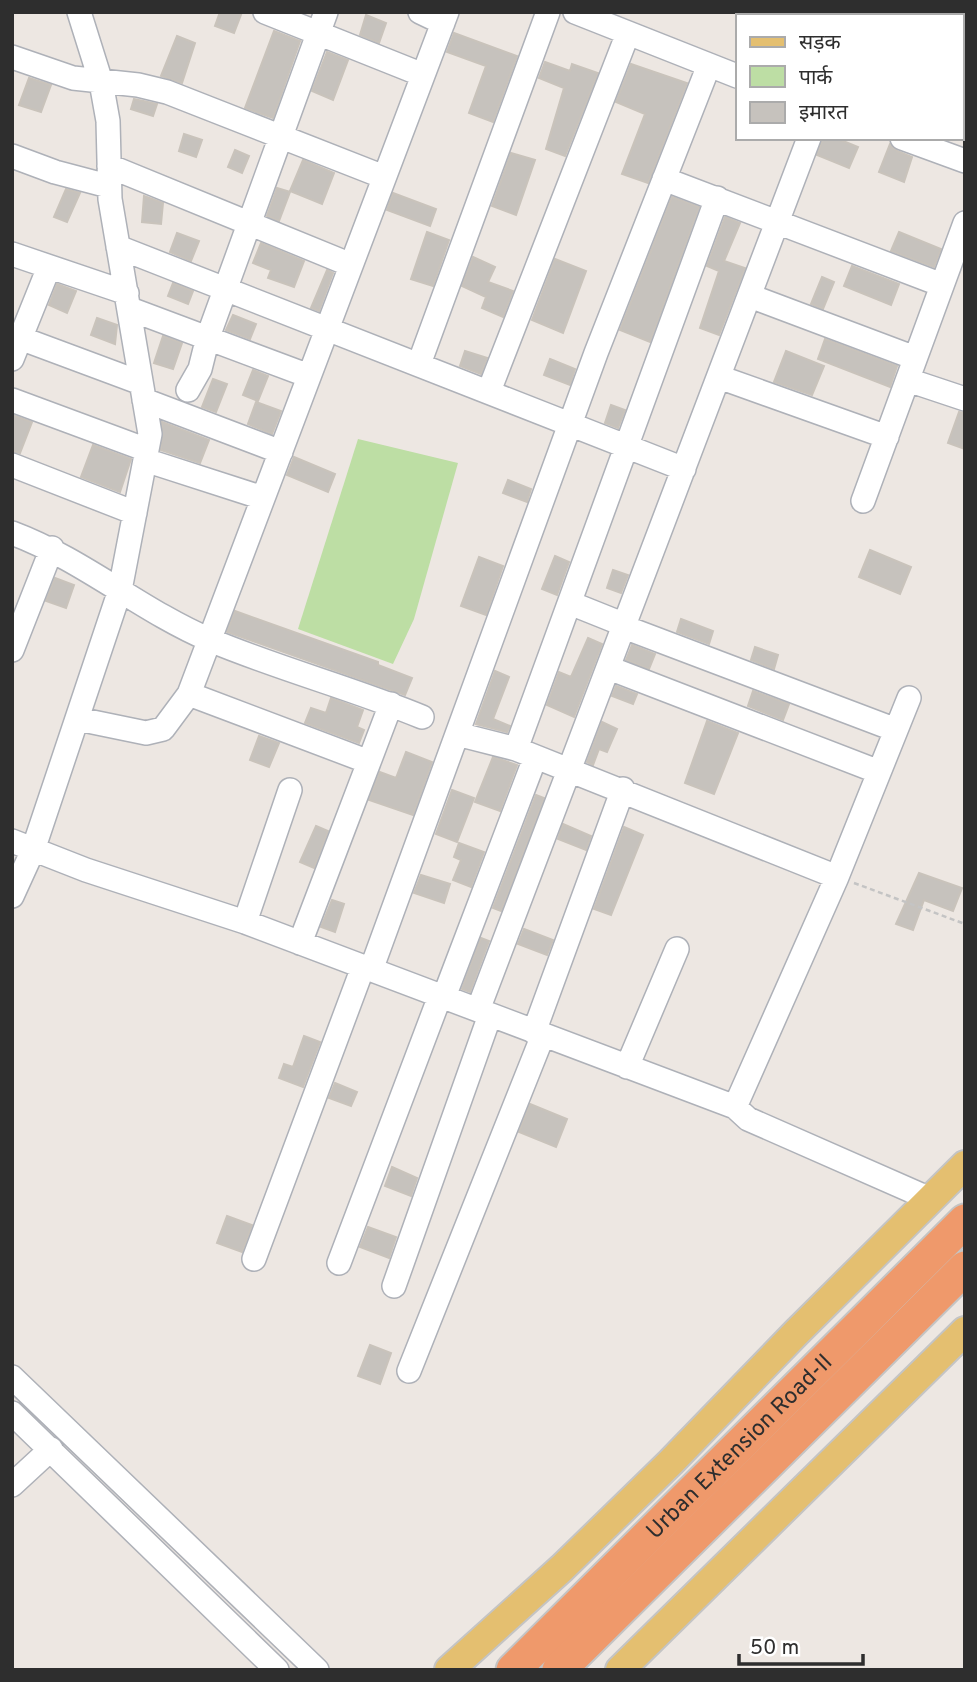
<svg xmlns="http://www.w3.org/2000/svg" width="977" height="1682" viewBox="0 0 977 1682" font-family="Overpass,'Noto Sans Devanagari',sans-serif">
<style>
.green{fill:#bddea4}
.building{fill:#c6c2bd;stroke:#c9c3bb;stroke-width:2}
.lines{fill:none;stroke-linecap:round;stroke-linejoin:round}
.minor-casing{stroke:#aeb1b8;stroke-width:26}
.major-casing{stroke:#c4c4c4;stroke-width:32}
.highway-casing{stroke:#c4c4c4;stroke-width:37}
.path{stroke:#c4c4c4;stroke-width:2.5;stroke-dasharray:5 3.5;stroke-linecap:butt}
.minor{stroke:#fff;stroke-width:23}
.major{stroke:#e4bf70;stroke-width:28}
.highway{stroke:#ef996b;stroke-width:33}
.labels{text-anchor:middle;stroke-width:7;stroke-linejoin:round;paint-order:stroke}
.street-label{font-size:23px;fill:#2e2e2e;stroke:#fff}
</style>
<rect width="100%" height="100%" fill="#ede7e2"/>
<path class="green" d="M 358,439 L 458,463 L 414,619 L 393,664 L 298,629 Z"/>
<path class="building" d="M 220,12 L 242,12 L 234,33 L 215,26 Z
M 366,15 L 386,23 L 379,43 L 360,35 Z
M 274,31 L 300,41 L 273,118 L 245,108 Z
M 454,33 L 517,56 L 493,122 L 469,113 L 486,66 L 447,52 Z
M 177,36 L 195,43 L 182,83 L 161,76 Z
M 327,52 L 348,60 L 333,100 L 312,91 Z
M 545,62 L 570,71 L 572,64 L 598,73 L 565,156 L 546,149 L 564,88 L 539,78 Z
M 631,64 L 687,83 L 648,183 L 622,174 L 645,114 L 616,102 Z
M 29,78 L 51,85 L 41,112 L 19,105 Z
M 134,99 L 157,104 L 153,116 L 131,109 Z
M 184,134 L 202,140 L 196,157 L 179,151 Z
M 823,138 L 836,138 L 858,147 L 849,168 L 817,155 Z
M 890,144 L 897,151 L 912,157 L 904,182 L 879,172 Z
M 235,150 L 249,156 L 242,173 L 228,167 Z
M 511,153 L 535,160 L 516,215 L 492,206 Z
M 303,160 L 334,173 L 322,204 L 290,191 Z
M 277,188 L 290,192 L 279,221 L 267,216 Z
M 66,189 L 80,193 L 67,222 L 54,217 Z
M 393,193 L 436,209 L 430,226 L 387,210 Z
M 144,196 L 163,203 L 161,224 L 142,222 Z
M 672,197 L 699,207 L 650,342 L 620,330 Z
M 725,217 L 740,223 L 724,261 L 745,268 L 719,335 L 700,328 L 719,271 L 707,266 Z
M 427,232 L 449,240 L 433,286 L 411,279 Z
M 899,232 L 941,249 L 934,267 L 891,251 Z
M 177,233 L 199,241 L 191,261 L 170,252 Z
M 261,243 L 304,261 L 294,287 L 268,278 L 271,270 L 253,263 Z
M 473,257 L 495,267 L 488,282 L 513,291 L 503,317 L 482,308 L 486,297 L 462,286 Z
M 555,259 L 586,271 L 563,333 L 532,320 Z
M 852,266 L 899,284 L 891,305 L 844,286 Z
M 327,270 L 333,273 L 319,311 L 311,308 Z
M 822,277 L 834,282 L 823,309 L 811,304 Z
M 173,283 L 193,291 L 188,304 L 168,296 Z
M 57,284 L 76,291 L 67,313 L 49,305 Z
M 233,315 L 256,324 L 250,339 L 226,330 Z
M 97,318 L 117,325 L 115,344 L 91,335 Z
M 163,336 L 182,343 L 173,369 L 154,363 Z
M 825,339 L 897,366 L 890,387 L 818,359 Z
M 465,351 L 487,358 L 481,374 L 460,366 Z
M 786,351 L 824,366 L 812,395 L 774,382 Z
M 550,359 L 575,369 L 570,385 L 544,375 Z
M 253,370 L 268,376 L 258,401 L 243,395 Z
M 213,379 L 227,384 L 216,412 L 202,407 Z
M 256,402 L 281,411 L 272,434 L 248,424 Z
M 611,405 L 625,410 L 618,428 L 605,423 Z
M 959,412 L 965,413 L 965,449 L 948,443 Z
M 12,415 L 32,422 L 20,453 L 12,451 Z
M 162,422 L 209,440 L 200,463 L 161,450 Z
M 93,445 L 131,459 L 120,492 L 81,477 Z
M 294,457 L 335,474 L 328,492 L 287,475 Z
M 508,480 L 531,489 L 527,502 L 503,493 Z
M 870,550 L 911,567 L 900,594 L 859,577 Z
M 555,556 L 569,562 L 557,595 L 542,589 Z
M 479,557 L 503,566 L 486,615 L 461,606 Z
M 613,570 L 628,575 L 621,593 L 607,588 Z
M 55,578 L 74,585 L 66,608 L 46,601 Z
M 235,611 L 378,662 L 378,665 L 412,678 L 405,695 L 227,632 Z
M 681,619 L 713,631 L 709,644 L 677,632 Z
M 588,638 L 602,644 L 574,717 L 547,705 L 559,672 L 571,677 Z
M 632,645 L 655,654 L 649,669 L 626,660 Z
M 755,647 L 778,655 L 774,669 L 751,660 Z
M 495,671 L 509,677 L 493,719 L 510,726 L 507,732 L 476,724 Z
M 616,686 L 637,694 L 633,704 L 612,696 Z
M 753,691 L 789,704 L 783,720 L 748,706 Z
M 331,698 L 363,710 L 357,727 L 364,730 L 359,743 L 305,723 L 311,708 L 326,713 Z
M 707,721 L 738,733 L 714,794 L 685,783 Z
M 602,722 L 617,729 L 607,752 L 599,749 L 593,765 L 587,762 Z
M 259,736 L 279,743 L 269,767 L 250,760 Z
M 406,752 L 432,762 L 413,815 L 369,800 L 380,772 L 396,778 Z
M 493,757 L 517,765 L 500,811 L 475,802 Z
M 452,790 L 474,798 L 457,842 L 436,834 Z
M 536,795 L 544,798 L 501,911 L 493,908 Z
M 563,824 L 591,836 L 586,850 L 558,839 Z
M 316,826 L 328,831 L 314,868 L 300,862 Z
M 624,827 L 643,835 L 611,915 L 594,909 Z
M 459,843 L 484,852 L 471,887 L 453,880 L 461,860 L 454,857 Z
M 919,873 L 962,888 L 953,911 L 924,900 L 913,930 L 896,924 Z
M 421,875 L 450,884 L 444,903 L 414,893 Z
M 332,900 L 344,904 L 335,932 L 321,927 Z
M 524,929 L 553,940 L 547,955 L 518,944 Z
M 481,938 L 489,941 L 470,992 L 462,989 Z
M 304,1036 L 320,1042 L 303,1087 L 279,1078 L 284,1064 L 293,1067 Z
M 335,1083 L 357,1092 L 351,1106 L 329,1098 Z
M 530,1104 L 567,1119 L 556,1147 L 519,1132 Z
M 392,1167 L 417,1178 L 411,1196 L 385,1186 Z
M 227,1216 L 252,1225 L 242,1252 L 217,1243 Z
M 368,1227 L 396,1237 L 389,1258 L 360,1247 Z
M 370,1345 L 391,1353 L 380,1384 L 358,1376 Z"/>
<g class="lines">
<g class="minor-casing">
<path id="minor" d="M 265,12 L 423,75
M 420,12 L 443,23
M 575,12 L 737,76
M 835,12 L 844,16
M 942,16 L 944,12
M 961,53 L 965,44
M 12,57 L 73,78 L 138,85 L 167,92 L 384,177
M 902,138 L 965,161
M 12,156 L 55,172 L 108,186
M 109,166 L 351,265
M 664,179 L 942,285
M 118,247 L 684,469
M 12,254 L 127,293
M 750,296 L 915,358
M 130,309 L 309,376
M 12,335 L 141,383
M 12,359 L 49,267
M 419,364 L 548,12
M 719,377 L 887,437
M 908,380 L 965,399
M 188,390 L 200,369 L 208,337 L 326,12
M 489,391 L 628,33
M 12,400 L 147,450
M 144,400 L 281,452
M 145,460 L 263,498
M 12,465 L 135,513
M 863,501 L 965,223
M 12,533 C 84,560 140,610 210,640 C 279,669 352,688 422,717
M 570,603 L 625,625
M 624,627 L 896,730
M 12,650 L 52,548
M 609,668 L 879,772
M 78,719 L 146,733 L 163,729 L 189,694
M 457,734 L 516,749 L 837,877
M 516,749 L 717,198
M 369,762 L 391,704
M 12,841 L 86,870 L 245,922 L 735,1107 L 748,1119 L 930,1199
M 12,896 L 33,850 L 120,590 L 150,434 L 110,199 L 108,121 L 101,82 L 79,12
M 245,922 L 290,790
M 300,943 L 369,762 L 189,694 L 447,12
M 371,970 L 596,353 L 709,65
M 444,997 L 535,758
M 478,1010 L 809,138
M 534,1032 L 623,789
M 627,1067 L 677,949
M 735,1107 L 837,877 L 909,698
M 254,1259 L 363,967
M 339,1263 L 440,996
M 394,1286 L 490,1015
M 409,1371 L 543,1035
M 12,1377 L 317,1670
M 12,1413 L 277,1670
M 12,1485 L 51,1449"/>
</g>
<g class="major-casing">
<path id="major" d="M 449,1670 L 562,1568 L 671,1462 L 796,1333 L 965,1165
M 620,1670 L 965,1331"/>
</g>
<g class="highway-casing">
<g id="highway">
<path id="s1" d="M 513,1670 L 965,1221"/>
<path d="M 559,1670 L 965,1268"/>
</g>
</g>
<path class="path" d="M 854,883 L 965,924"/>
<use href="#minor" class="minor"/>
<use href="#major" class="major"/>
<use href="#highway" class="highway"/>
</g>
<g class="labels">
<g class="street-label">
<text dy="8" stroke="none"><textPath href="#s1" startOffset="318">Urban Extension Road-II</textPath></text>
</g>
</g>
<rect width="977" height="1682" fill="none" stroke="#2e2e2e" stroke-width="28"/>
<rect x="736" y="14" width="228" height="126" fill="#ffffff" stroke="#ababab" stroke-width="2"/>
<rect x="750" y="37" width="35" height="10" fill="#e4bf70" stroke="#ababab" stroke-width="2"/>
<text x="799" y="49" font-size="21" fill="#2e2e2e">सड़क</text>
<rect x="750" y="66" width="35" height="21" fill="#bddea4" stroke="#ababab" stroke-width="2"/>
<text x="799" y="84" font-size="21" fill="#2e2e2e">पार्क</text>
<rect x="750" y="102" width="35" height="21" fill="#c6c2bd" stroke="#ababab" stroke-width="2"/>
<text x="799" y="119" font-size="21" fill="#2e2e2e">इमारत</text>
<path d="M739 1654v10h124v-10" fill="none" stroke="#2e2e2e" stroke-width="3.5"/>
<text x="750" y="1654" font-size="21" fill="#2e2e2e" stroke="#ffffff" stroke-width="5" paint-order="stroke">50 m</text>
</svg>
